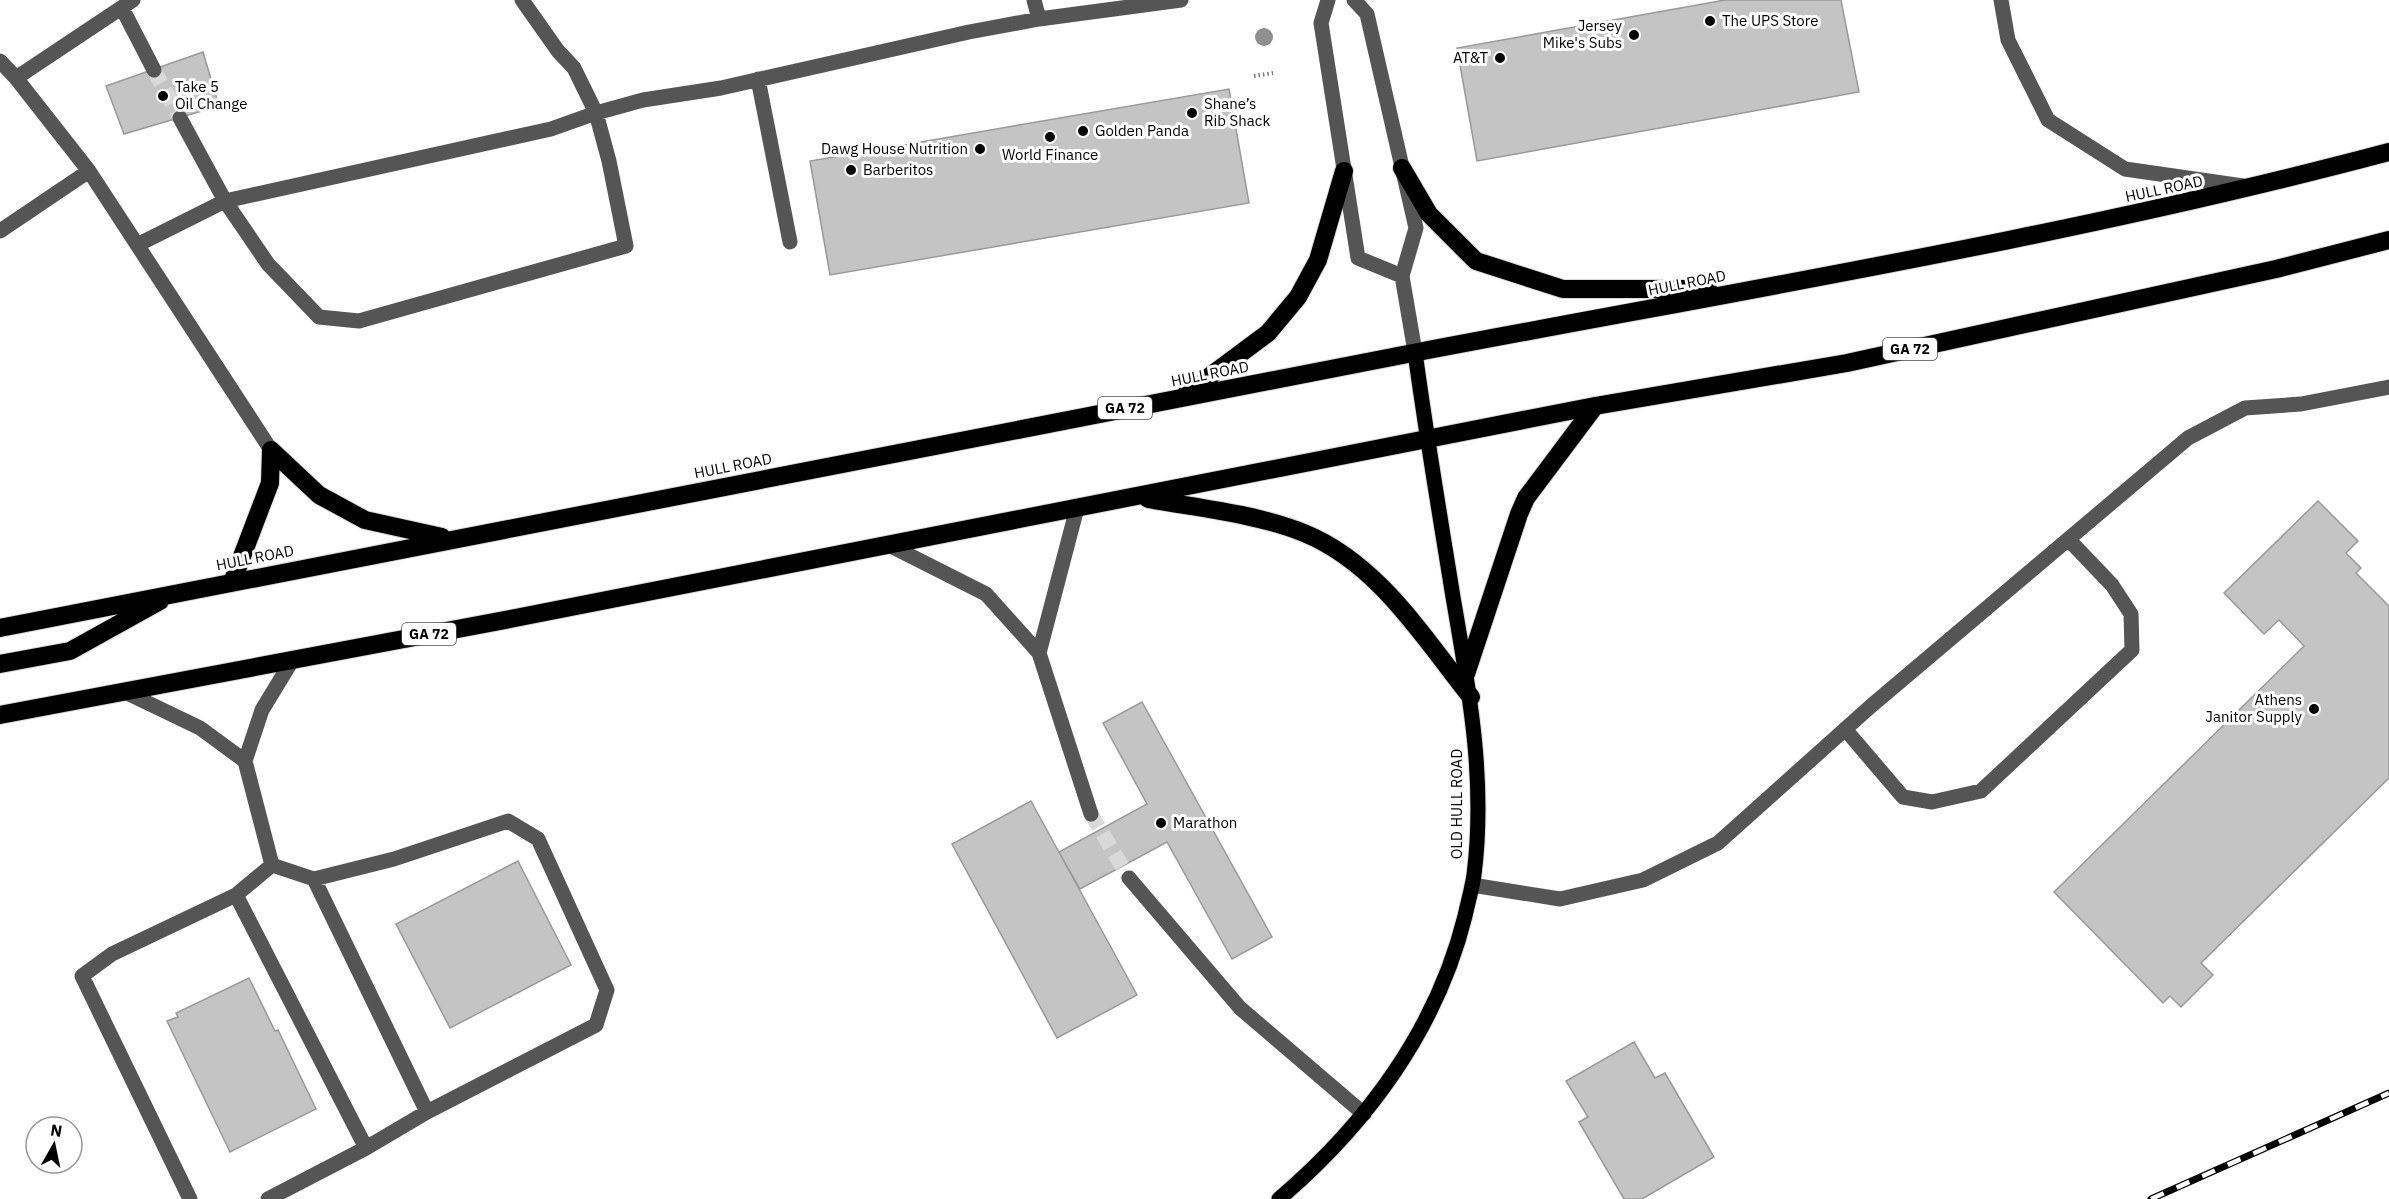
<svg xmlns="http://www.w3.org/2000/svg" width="2389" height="1199" viewBox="0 0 2389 1199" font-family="'IBM Plex Sans',sans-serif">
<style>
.building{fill:#c4c4c4;stroke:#999;stroke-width:1.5}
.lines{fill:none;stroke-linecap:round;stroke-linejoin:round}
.minor-tunnel{stroke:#d9d9d9;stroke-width:15;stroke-dasharray:15 8;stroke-linecap:butt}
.major-casing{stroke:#dbdbdb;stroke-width:17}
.highway-casing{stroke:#dbdbdb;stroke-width:20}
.path{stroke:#777;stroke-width:4;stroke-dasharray:1.5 3;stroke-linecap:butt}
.minor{stroke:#555;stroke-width:15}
.major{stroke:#000;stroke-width:15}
.highway{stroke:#000;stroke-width:18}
.rail-casing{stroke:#000;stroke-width:7}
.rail{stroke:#fff;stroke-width:4.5;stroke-dasharray:14;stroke-linecap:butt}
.tree{fill:#8f8f8f}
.poi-dot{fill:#000;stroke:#fff;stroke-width:2}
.labels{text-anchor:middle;stroke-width:6;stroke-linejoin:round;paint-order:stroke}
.shield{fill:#fff;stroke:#4c4c4c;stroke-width:1.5}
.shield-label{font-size:14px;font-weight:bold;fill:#000}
.poi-label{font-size:15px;fill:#000;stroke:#fff;text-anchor:start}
.street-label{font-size:15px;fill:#000;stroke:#fff}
</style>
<rect width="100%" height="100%" fill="#fff"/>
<path class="building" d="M 1725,0 L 1841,0 L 1859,92 L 1477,161 L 1457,48 Z
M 203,52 L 219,106 L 124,134 L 106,86 Z
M 1229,89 L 1249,203 L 830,275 L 810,161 Z
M 2318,501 L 2358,541 L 2346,553 L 2361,568 L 2356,573 L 2389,606 L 2389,778 L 2201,963 L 2213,975 L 2181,1007 L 2170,996 L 2163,1003 L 2054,892 L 2304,646 L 2279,620 L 2264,634 L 2224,593 Z
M 1142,702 L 1272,937 L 1232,959 L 1167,842 L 1080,889 L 1059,852 L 1147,804 L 1103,723 Z
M 1031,801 L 1137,995 L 1057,1038 L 952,844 Z
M 518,861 L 571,965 L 450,1028 L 396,924 Z
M 249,978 L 275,1031 L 278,1030 L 316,1109 L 230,1152 L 167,1021 L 178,1017 L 176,1013 Z
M 1634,1042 L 1655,1078 L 1665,1073 L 1714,1157 L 1642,1199 L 1624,1199 L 1579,1122 L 1588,1117 L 1566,1081 Z"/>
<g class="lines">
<path class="minor-tunnel" d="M 154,70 L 180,118
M 1091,814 L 1129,878"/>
<g class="major-casing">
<path id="major" d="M 1279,1199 C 1367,1124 1437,1029 1465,916 C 1468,902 1472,889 1474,875 C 1486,780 1469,690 1453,597 C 1440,516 1426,434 1415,352"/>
</g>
<g class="highway-casing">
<path id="highway" d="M 1402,168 L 1429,214 L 1476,261 L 1563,289 L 1708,289
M 1186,394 L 1268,333 L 1298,297 L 1318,260 L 1344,171
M 271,450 L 319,495 L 365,520 L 442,537
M 1148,499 C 1197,508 1258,514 1304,533 C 1378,563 1423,637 1471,697
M 233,580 L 270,483 L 271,450
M 0,628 C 472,532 945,441 1418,352 C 1743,290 2069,237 2389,152
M 0,664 L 70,651 L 160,601
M 1466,674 L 1519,514 L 1526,498 L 1595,406
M 0,715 L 510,619 L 1595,406 L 1847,363 L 2276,269 L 2389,240"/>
</g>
<path class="path" d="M 1254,76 L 1273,73"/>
<path class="minor" d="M 522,0 L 558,51 L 574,68 L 596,113 L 643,100 L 721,88 L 969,32 L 1039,19 L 1181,0
M 1034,0 L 1039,19
M 1328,0 L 1321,23 L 1358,258 L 1402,276
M 1354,0 L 1367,14 L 1416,228 L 1402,276 L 1415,352
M 2001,0 L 2008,40 L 2048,120 L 2125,169 L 2243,186
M 122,8 L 154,70
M 0,61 L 16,78 L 89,171 L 271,450
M 16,78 L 133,0
M 758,79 L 790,242
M 0,231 L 89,171
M 137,245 L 225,201 L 551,129 L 596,113 L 609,161 L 626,246 L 359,321 L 319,317 L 268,264 L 225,201 L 180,118
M 887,544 L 986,594 L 1039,653 L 1077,508
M 1039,653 L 1091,814
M 123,691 L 200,728 L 245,761 L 262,710 L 293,659
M 1845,729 L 1903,797 L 1932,802 L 1981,791 L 2132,650 L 2131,614 L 2112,585 L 2069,540
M 245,761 L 272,865
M 272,865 L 314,879 L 394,859 L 508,821 L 538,839 L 607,990 L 596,1025 L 427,1112 L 366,1148
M 1129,878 L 1240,1008 L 1364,1114
M 314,879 L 427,1112
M 1472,885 L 1560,899 L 1643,880 L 1718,843 L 1871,706 L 2188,438 L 2245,408 L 2301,404 L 2389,387
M 236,895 L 366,1148 L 268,1199
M 190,1199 L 82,976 L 112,954 L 236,895 L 272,865"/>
<use href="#major" class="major"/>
<use href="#highway" class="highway"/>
<g class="rail-casing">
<path id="rail" d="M 2151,1199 L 2389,1093"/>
</g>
<use href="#rail" class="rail"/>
</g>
<circle class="tree" cx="1264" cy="37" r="9"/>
<g class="poi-dot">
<circle cx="1710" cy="21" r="6"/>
<circle cx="1634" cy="35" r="6"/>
<circle cx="1500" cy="58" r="6"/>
<circle cx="163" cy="96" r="6"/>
<circle cx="1192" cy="113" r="6"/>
<circle cx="1083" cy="131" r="6"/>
<circle cx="1050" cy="137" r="6"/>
<circle cx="980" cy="149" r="6"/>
<circle cx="851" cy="170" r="6"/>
<circle cx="2314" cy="709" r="6"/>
<circle cx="1161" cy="823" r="6"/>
</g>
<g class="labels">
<g class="shield">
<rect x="1883" y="338" width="54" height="22" rx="4.5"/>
<rect x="1098" y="397" width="54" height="22" rx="4.5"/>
<rect x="402" y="623" width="54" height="22" rx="4.5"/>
</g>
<g class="shield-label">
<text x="1910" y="354">GA 72</text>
<text x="1125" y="413">GA 72</text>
<text x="429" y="639">GA 72</text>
</g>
<g class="poi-label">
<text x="1722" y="26">The UPS Store</text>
<text x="1622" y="31" text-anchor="end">Jersey<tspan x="1622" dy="17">Mike's Subs</tspan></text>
<text x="1488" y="63" text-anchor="end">AT&amp;T</text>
<text x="175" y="92">Take 5<tspan x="175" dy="17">Oil Change</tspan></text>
<text x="1204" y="109">Shane’s<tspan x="1204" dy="17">Rib Shack</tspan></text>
<text x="1095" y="136">Golden Panda</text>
<text x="968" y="154" text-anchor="end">Dawg House Nutrition</text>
<text x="1050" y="160" text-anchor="middle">World Finance</text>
<text x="863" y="175">Barberitos</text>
<text x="2302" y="705" text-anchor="end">Athens<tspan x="2302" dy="17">Janitor Supply</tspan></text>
<text x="1173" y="828">Marathon</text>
</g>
<g class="street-label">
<text transform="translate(2164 189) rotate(-12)" y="5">HULL ROAD</text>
<text transform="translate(1687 283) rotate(-11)" y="5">HULL ROAD</text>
<text transform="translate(1210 374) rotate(-11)" y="5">HULL ROAD</text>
<text transform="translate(733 466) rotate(-11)" y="5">HULL ROAD</text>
<text transform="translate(255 558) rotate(-11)" y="5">HULL ROAD</text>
<text transform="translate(1457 804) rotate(-90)" y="5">OLD HULL ROAD</text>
</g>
</g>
<g transform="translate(54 1145) rotate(9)"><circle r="28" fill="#ffffff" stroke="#999999" stroke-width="1.5"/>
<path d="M0-4.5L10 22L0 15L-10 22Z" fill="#000000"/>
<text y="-9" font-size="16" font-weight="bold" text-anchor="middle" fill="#000000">N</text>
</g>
</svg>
